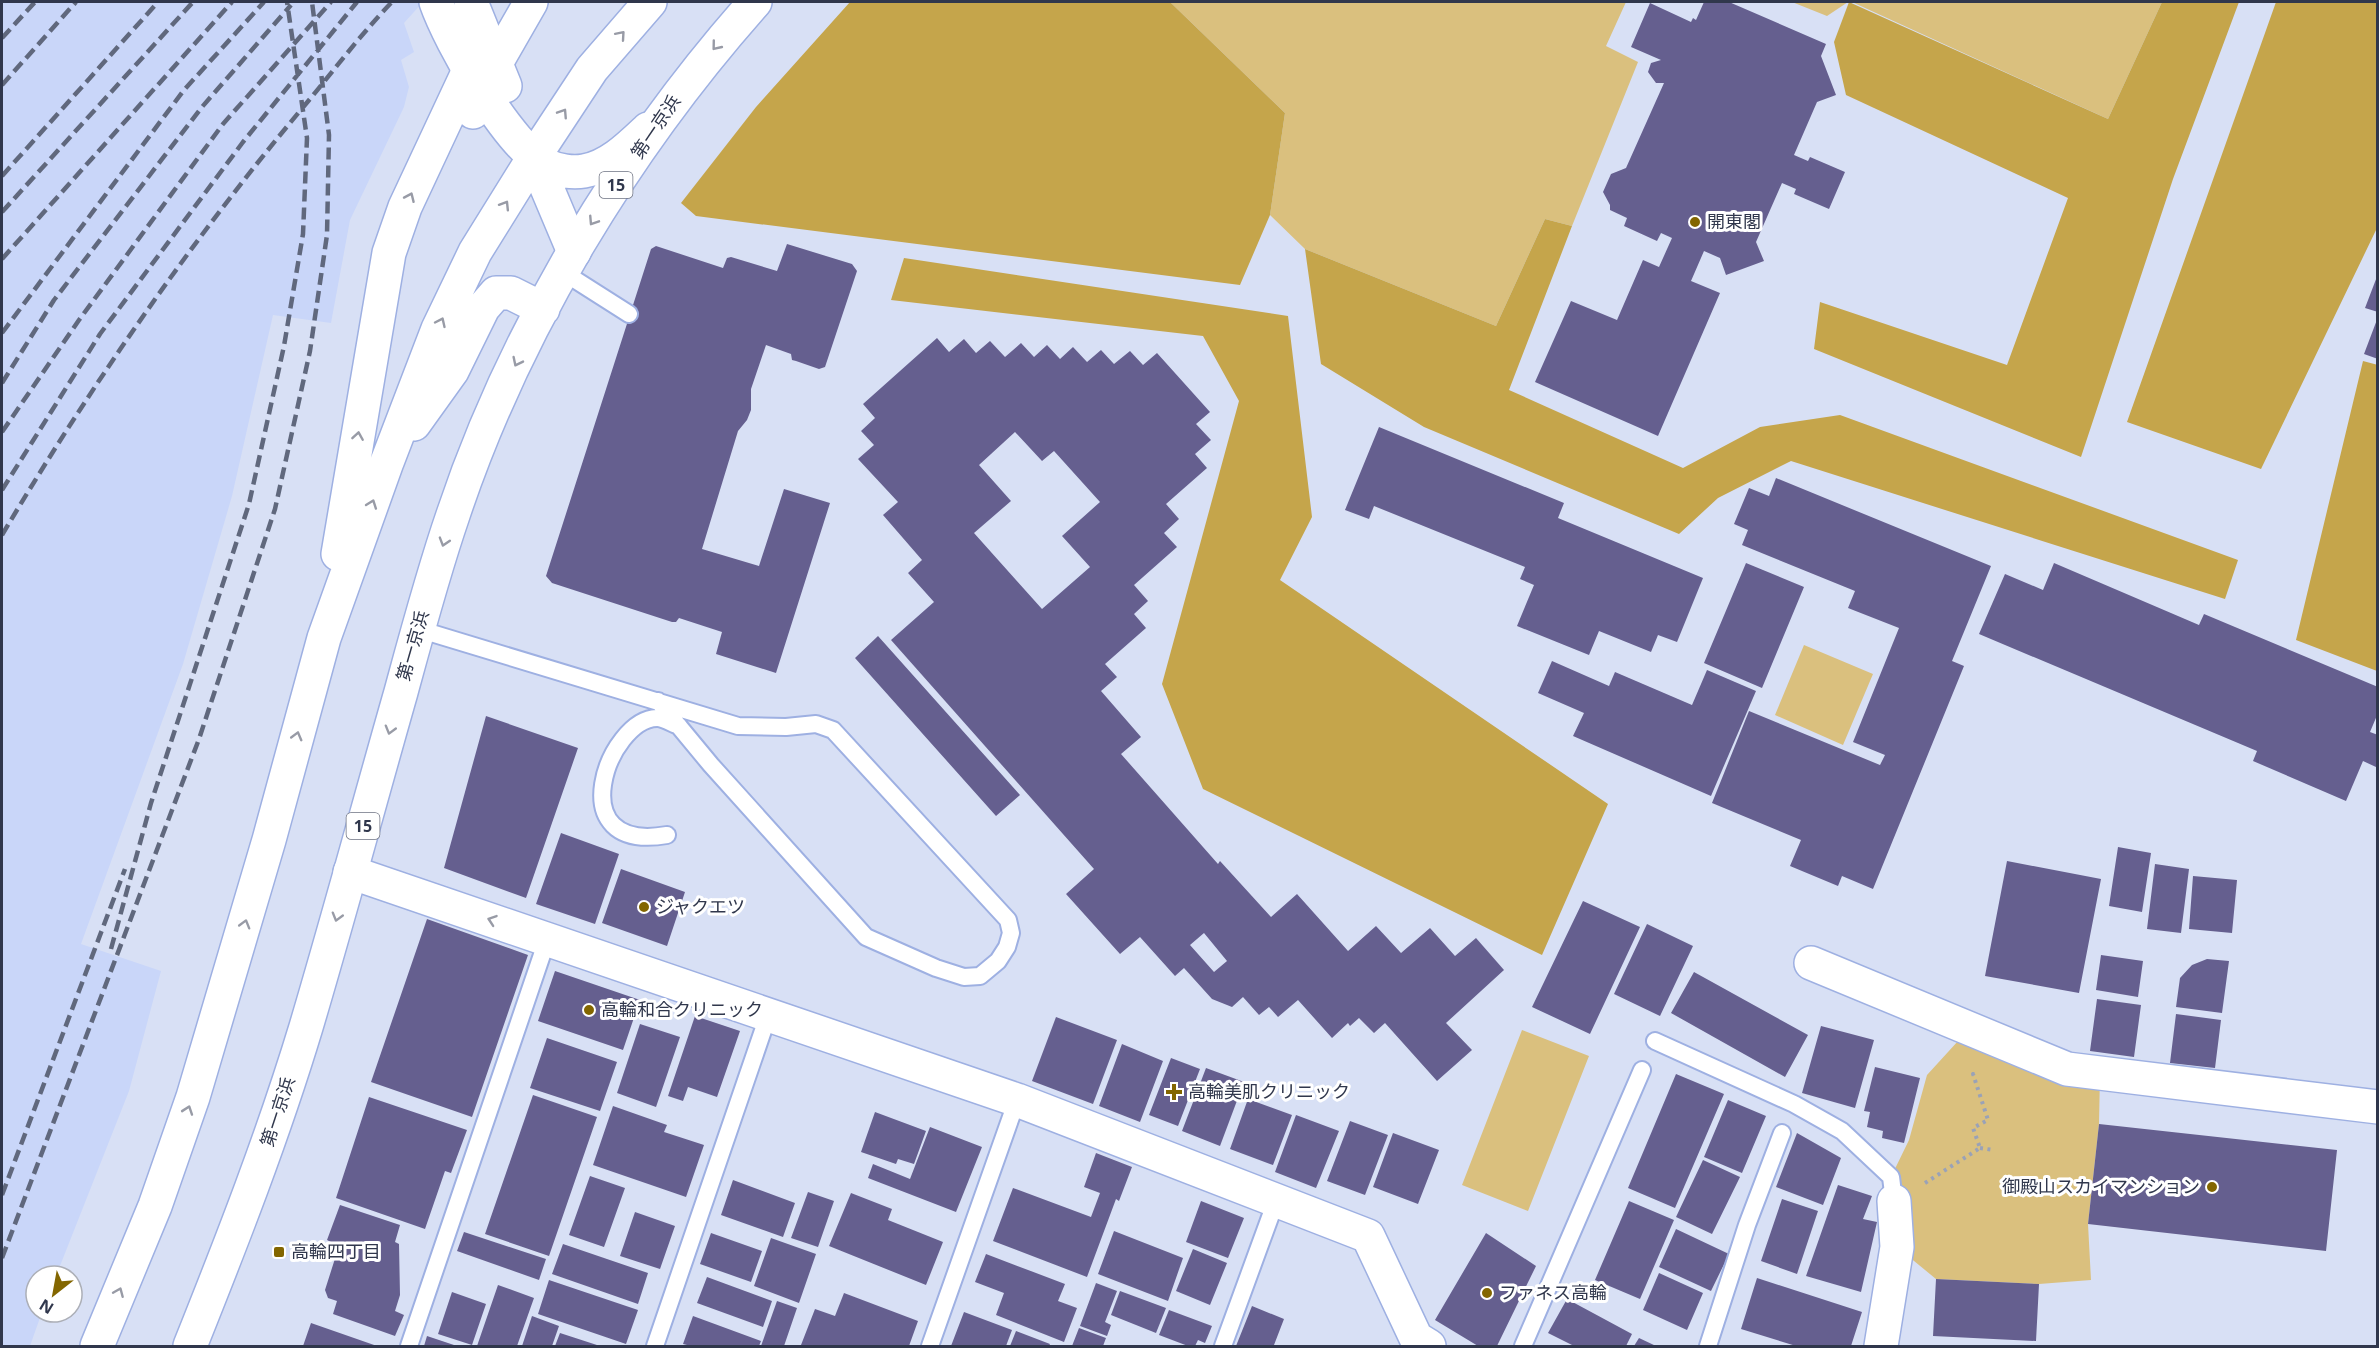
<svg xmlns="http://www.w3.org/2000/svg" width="2379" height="1348" viewBox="0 0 2379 1348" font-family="'Open Sans','Noto Sans JP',sans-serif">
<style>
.built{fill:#c9d6f9}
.green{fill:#dac07e}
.forest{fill:#c5a54b}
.building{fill:#655f8f;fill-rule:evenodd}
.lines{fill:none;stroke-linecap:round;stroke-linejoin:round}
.lane-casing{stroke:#9eb0e2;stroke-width:20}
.street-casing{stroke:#9eb0e2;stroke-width:36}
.secondary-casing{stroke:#9eb0e2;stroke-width:36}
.primary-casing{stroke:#9eb0e2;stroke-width:36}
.highway-casing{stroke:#9eb0e2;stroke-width:36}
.path{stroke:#9aa2b7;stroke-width:4;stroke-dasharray:3 4.5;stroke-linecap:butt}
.lane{stroke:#fff;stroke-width:16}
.street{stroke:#fff;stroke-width:33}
.secondary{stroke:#fff;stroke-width:33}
.primary{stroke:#fff;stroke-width:33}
.highway{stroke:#fff;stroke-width:33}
.rail{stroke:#60687d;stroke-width:4.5;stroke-dasharray:12 6;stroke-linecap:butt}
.oneway{stroke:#989ba6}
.poi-dot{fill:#836600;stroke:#fff;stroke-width:2}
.labels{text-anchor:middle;stroke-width:6;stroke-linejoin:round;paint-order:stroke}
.shield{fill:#fff;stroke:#6e7382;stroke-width:1.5}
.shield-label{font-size:16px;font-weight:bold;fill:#30374c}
.street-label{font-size:18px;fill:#30374c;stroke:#fff}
.poi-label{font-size:18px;fill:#30374c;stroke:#fff;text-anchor:start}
</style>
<rect width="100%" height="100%" fill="#d8e0f5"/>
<path class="built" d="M 2,2 L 423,2 L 404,23 L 414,52 L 401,60 L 409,87 L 404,107 L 350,220 L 331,323 L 273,315 L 232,496 L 183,664 L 81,944 L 161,971 L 129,1091 L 56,1276 L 36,1276 L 36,1312 L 42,1312 L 30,1346 L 2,1346 Z"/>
<path class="green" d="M 1170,2 L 1626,2 L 1606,46 L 1638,62 L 1572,226 L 1545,219 L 1496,326 L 1305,249 L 1270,215 L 1285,113 Z
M 1792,2 L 1848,2 L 1827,16 Z
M 1852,2 L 2162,2 L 2108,119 Z
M 1804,645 L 1873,674 L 1843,745 L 1775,715 Z
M 1969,1029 L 2100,1074 L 2099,1124 L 2088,1224 L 2091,1280 L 2039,1284 L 1936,1279 L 1897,1247 L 1891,1177 L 1909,1140 L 1927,1075 Z
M 1522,1030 L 1589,1056 L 1528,1211 L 1462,1185 Z"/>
<path class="forest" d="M 850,2 L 1170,2 L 1285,113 L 1270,215 L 1240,285 L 696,216 L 681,203 L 756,107 Z
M 1849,2 L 2108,119 L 2162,2 L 2239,2 L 2173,179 L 2081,457 L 1814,349 L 1820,302 L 2007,365 L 2068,198 L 1846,95 L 1834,42 Z
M 2276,2 L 2377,2 L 2377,228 L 2261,469 L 2127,422 Z
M 1545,219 L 1572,226 L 1509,390 L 1683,468 L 1760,427 L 1840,415 L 2238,560 L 2225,599 L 1791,461 L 1718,498 L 1679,534 L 1424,427 L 1321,364 L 1305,249 L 1496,326 Z
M 904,258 L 1288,316 L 1312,517 L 1280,580 L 1608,804 L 1542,955 L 1203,789 L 1162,684 L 1239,401 L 1203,336 L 891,300 Z
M 2363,361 L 2378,365 L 2377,671 L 2296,640 Z"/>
<path class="building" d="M 1704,2 L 1729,2 L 1826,44 L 1821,56 L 1836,95 L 1817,102 L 1794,155 L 1808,161 L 1810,157 L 1845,172 L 1829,209 L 1794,194 L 1796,189 L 1782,183 L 1756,242 L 1764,261 L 1726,275 L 1720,258 L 1704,251 L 1691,281 L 1720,293 L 1658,436 L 1535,382 L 1571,301 L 1617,320 L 1643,260 L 1659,267 L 1672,238 L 1661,233 L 1657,241 L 1624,226 L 1627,218 L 1610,210 L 1610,205 L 1603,192 L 1611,174 L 1626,168 L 1664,83 L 1656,83 L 1648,72 L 1651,63 L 1661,60 L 1631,47 L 1650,3 L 1691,22 L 1693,18 L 1696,20 Z
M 787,244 L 852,264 L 857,271 L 825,367 L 819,369 L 796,361 L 792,360 L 791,354 L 766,345 L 751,389 L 751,410 L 747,420 L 738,431 L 702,549 L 759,566 L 784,489 L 830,503 L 776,673 L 716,654 L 722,632 L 679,618 L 676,622 L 672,622 L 552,583 L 546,576 L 651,249 L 656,246 L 723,268 L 727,258 L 731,257 L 777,271 Z
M 2378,274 L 2378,312 L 2365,308 Z
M 2378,317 L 2378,359 L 2364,354 Z
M 937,338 L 949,352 L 964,339 L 976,353 L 990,341 L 1005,357 L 1021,343 L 1034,357 L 1047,345 L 1060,359 L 1073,347 L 1087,362 L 1101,350 L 1114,364 L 1130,351 L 1143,365 L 1157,353 L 1210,412 L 1196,424 L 1211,440 L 1195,454 L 1207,468 L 1166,504 L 1179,519 L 1164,533 L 1177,547 L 1134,585 L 1148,601 L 1134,614 L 1146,628 L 1105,664 L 1117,677 L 1101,691 L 1141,737 L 1121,754 L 1218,864 L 1220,861 L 1271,917 L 1297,894 L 1348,951 L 1376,926 L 1401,953 L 1430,928 L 1455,956 L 1476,938 L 1504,970 L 1446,1023 L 1472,1050 L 1437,1081 L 1385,1023 L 1374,1033 L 1359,1018 L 1350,1026 L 1348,1023 L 1332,1038 L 1298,1000 L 1278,1017 L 1269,1007 L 1259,1015 L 1243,997 L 1232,1007 L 1212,999 L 1184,968 L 1175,976 L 1140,937 L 1120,954 L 1066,894 L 1094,869 L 891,640 L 934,602 L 908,573 L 922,560 L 883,515 L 898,502 L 858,459 L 874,445 L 861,431 L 875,418 L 863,404 ZM 1015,432 L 1042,461 L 1054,451 L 1100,502 L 1062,536 L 1090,567 L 1042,609 L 974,533 L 1011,501 L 979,465 ZM 1204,933 L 1227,961 L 1214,972 L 1190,945 Z
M 1379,427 L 1564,503 L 1558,518 L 1703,578 L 1677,642 L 1658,635 L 1651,652 L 1599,631 L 1589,655 L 1517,626 L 1534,585 L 1520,579 L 1525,567 L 1374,506 L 1369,519 L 1345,510 Z
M 1776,478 L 1991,566 L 1952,661 L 1964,666 L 1873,889 L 1842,876 L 1838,886 L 1790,866 L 1801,840 L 1712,803 L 1749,711 L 1880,765 L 1885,755 L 1853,742 L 1899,628 L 1848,608 L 1855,591 L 1742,545 L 1748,530 L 1734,524 L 1749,488 L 1769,496 Z
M 1746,563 L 1804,587 L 1762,688 L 1704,663 Z
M 2054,563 L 2199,625 L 2204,614 L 2378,687 L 2378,713 L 2370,732 L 2378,735 L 2376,767 L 2363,761 L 2346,801 L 2253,761 L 2257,751 L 1979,634 L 2005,574 L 2043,590 Z
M 878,636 L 1020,795 L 996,816 L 855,658 Z
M 1552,661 L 1609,686 L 1615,672 L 1692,705 L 1707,670 L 1756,691 L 1711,796 L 1573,736 L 1584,713 L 1538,693 Z
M 486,716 L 578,748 L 526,898 L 444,868 Z
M 561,833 L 619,854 L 595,924 L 536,904 Z
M 2118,847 L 2151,853 L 2142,912 L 2109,906 Z
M 2007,861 L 2101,879 L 2079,993 L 1985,976 Z
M 2155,864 L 2189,869 L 2181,933 L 2147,929 Z
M 621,869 L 685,892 L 667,946 L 602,923 Z
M 2193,876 L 2237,880 L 2232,933 L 2189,929 Z
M 1583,901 L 1640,927 L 1590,1034 L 1532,1007 Z
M 427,919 L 528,955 L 472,1117 L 371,1082 Z
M 1647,924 L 1693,946 L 1660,1016 L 1614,994 Z
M 2101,955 L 2143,961 L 2138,997 L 2096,990 Z
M 2207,959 L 2229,961 L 2222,1013 L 2176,1007 L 2180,978 L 2192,965 Z
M 555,971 L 640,1000 L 623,1050 L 538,1021 Z
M 1694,972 L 1808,1035 L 1785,1077 L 1671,1013 Z
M 2097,999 L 2141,1005 L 2134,1057 L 2090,1051 Z
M 2176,1014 L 2221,1020 L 2215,1068 L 2170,1063 Z
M 695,1016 L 740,1031 L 717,1097 L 688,1087 L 683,1101 L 668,1096 Z
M 1056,1017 L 1117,1040 L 1093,1104 L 1032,1081 Z
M 640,1024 L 680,1037 L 656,1107 L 617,1093 Z
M 1821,1026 L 1874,1040 L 1855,1108 L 1802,1093 Z
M 547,1038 L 617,1062 L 600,1111 L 530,1088 Z
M 1122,1044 L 1163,1061 L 1140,1122 L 1099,1106 Z
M 1171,1058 L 1200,1069 L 1178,1126 L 1149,1115 Z
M 1875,1067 L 1920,1078 L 1904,1143 L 1882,1138 L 1883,1131 L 1867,1127 L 1870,1112 L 1864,1111 Z
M 1206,1068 L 1244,1082 L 1220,1146 L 1182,1131 Z
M 1676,1074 L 1724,1094 L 1675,1208 L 1628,1188 Z
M 533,1095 L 597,1117 L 549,1256 L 485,1234 Z
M 369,1097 L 467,1130 L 451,1173 L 445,1171 L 425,1229 L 336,1198 Z
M 1248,1099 L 1292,1115 L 1273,1165 L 1230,1149 Z
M 1728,1100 L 1766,1116 L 1742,1173 L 1704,1157 Z
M 613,1106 L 667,1125 L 664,1132 L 704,1145 L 686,1197 L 593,1165 Z
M 875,1112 L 926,1131 L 914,1164 L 898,1159 L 896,1164 L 861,1152 Z
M 1296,1115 L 1339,1131 L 1316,1188 L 1275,1172 Z
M 1350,1121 L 1388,1135 L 1365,1195 L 1327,1181 Z
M 2099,1124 L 2337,1150 L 2326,1251 L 2088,1224 Z
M 930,1127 L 982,1147 L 956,1212 L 868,1178 L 873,1164 L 910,1179 Z
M 1393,1133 L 1439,1150 L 1418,1204 L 1373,1187 Z
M 1797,1133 L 1841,1158 L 1823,1205 L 1776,1187 Z
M 1096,1153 L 1132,1167 L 1119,1201 L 1116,1199 L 1087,1277 L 993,1241 L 1013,1188 L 1091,1217 L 1100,1193 L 1084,1187 Z
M 1703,1160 L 1740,1177 L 1712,1234 L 1676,1217 Z
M 590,1176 L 625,1188 L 604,1247 L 569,1235 Z
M 733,1180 L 795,1203 L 783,1237 L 721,1215 Z
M 1838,1185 L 1872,1196 L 1863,1219 L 1877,1222 L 1861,1292 L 1806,1276 Z
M 808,1192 L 834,1201 L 818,1247 L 791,1238 Z
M 851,1193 L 892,1209 L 888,1220 L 943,1242 L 926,1285 L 829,1246 Z
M 1782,1199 L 1818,1211 L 1797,1274 L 1761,1261 Z
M 1201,1201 L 1244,1218 L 1228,1258 L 1186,1242 Z
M 1629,1201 L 1674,1220 L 1640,1299 L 1595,1280 Z
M 340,1205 L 400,1225 L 395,1242 L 399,1244 L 400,1295 L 395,1311 L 404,1315 L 395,1336 L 333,1314 L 337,1301 L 328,1298 L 325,1290 L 339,1246 L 327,1240 Z
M 635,1212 L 675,1226 L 660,1269 L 620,1256 Z
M 1676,1229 L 1729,1254 L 1711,1291 L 1659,1267 Z
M 1114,1231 L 1183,1258 L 1168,1301 L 1098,1274 Z
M 464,1232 L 546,1259 L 539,1280 L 457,1251 Z
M 711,1233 L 762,1251 L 751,1282 L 700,1264 Z
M 1486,1233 L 1536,1266 L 1497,1346 L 1478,1346 L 1435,1320 Z
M 771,1238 L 816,1254 L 799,1303 L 754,1286 Z
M 563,1244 L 648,1273 L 638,1304 L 552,1274 Z
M 1193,1249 L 1227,1263 L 1210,1305 L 1176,1291 Z
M 986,1254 L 1065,1284 L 1058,1301 L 1077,1308 L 1064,1342 L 996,1315 L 1004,1293 L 975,1282 Z
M 1659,1273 L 1703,1293 L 1687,1330 L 1643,1310 Z
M 707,1277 L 772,1301 L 763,1327 L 697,1303 Z
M 1757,1278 L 1862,1312 L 1851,1346 L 1796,1346 L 1741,1329 Z
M 1936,1279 L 2039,1284 L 2036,1341 L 1933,1336 Z
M 549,1280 L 638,1310 L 626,1344 L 538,1314 Z
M 1096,1283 L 1117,1291 L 1105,1322 L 1111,1325 L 1107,1336 L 1080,1326 Z
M 498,1285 L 534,1298 L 517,1346 L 477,1346 Z
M 1120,1291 L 1166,1308 L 1156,1333 L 1111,1315 Z
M 452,1292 L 486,1304 L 472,1345 L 438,1334 Z
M 844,1293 L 918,1321 L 909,1346 L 801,1345 L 815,1309 L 835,1316 Z
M 1567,1299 L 1632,1334 L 1626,1346 L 1574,1346 L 1548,1333 Z
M 777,1301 L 797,1308 L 784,1346 L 761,1346 Z
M 1252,1306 L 1284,1319 L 1274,1345 L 1278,1346 L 1236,1346 Z
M 1169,1310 L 1212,1326 L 1205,1343 L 1198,1340 L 1195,1346 L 1188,1346 L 1159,1335 Z
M 964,1312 L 1012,1330 L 1006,1346 L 951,1346 Z
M 532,1316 L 559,1326 L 552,1346 L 522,1346 Z
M 693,1316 L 761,1341 L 759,1346 L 691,1346 L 683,1344 Z
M 311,1323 L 377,1346 L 303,1346 Z
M 1079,1328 L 1106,1338 L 1103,1346 L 1072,1346 Z
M 1016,1331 L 1050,1344 L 1049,1346 L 1010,1346 Z
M 560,1333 L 600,1346 L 555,1346 Z
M 427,1336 L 457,1346 L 424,1346 Z
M 1639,1338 L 1656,1346 L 1634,1346 Z"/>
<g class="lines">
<g class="lane-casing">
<path id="lane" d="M 563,272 L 629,314
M 418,629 L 738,726 L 786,727 L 816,724 L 833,730 L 1008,920 L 1011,933 L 1007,947 L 998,961 L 980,976 L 964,977 L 936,968 L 866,937 L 711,765 L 658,701
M 667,835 C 559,854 608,719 657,718 C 663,718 673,724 679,726
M 1655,1041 L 1794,1104 L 1842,1131 L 1891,1177 L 1894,1201
M 409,1346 L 547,940
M 655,1346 L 768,1016
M 930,1346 L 1017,1100
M 1223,1346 L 1276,1201
M 1523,1346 L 1642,1070
M 1708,1346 L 1747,1225 L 1782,1133"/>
</g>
<g class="street-casing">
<path id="street" d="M 350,872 L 1017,1100 L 1368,1236 L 1416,1338 L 1429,1346
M 1811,963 L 2067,1069 L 2378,1107
M 1881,1346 L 1897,1247 L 1894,1201"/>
</g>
<g class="secondary-casing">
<path id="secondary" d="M 436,2 C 450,42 509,148 548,166 C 558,171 573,173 584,171 C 609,167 630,146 648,129
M 471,2 L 505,86
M 531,150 L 574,252"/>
</g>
<g class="primary-casing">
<path id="primary" d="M 496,63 L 531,2"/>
</g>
<g class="highway-casing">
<path id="highway" d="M 473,112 L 496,63
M 414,424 L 452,371 L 483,308 L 496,293 L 511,293 L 543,309
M 338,554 L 389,253 L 405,207 L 470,68
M 97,1346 L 155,1206 L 193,1097 L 269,840 L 324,638 L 387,462 L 438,329 L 475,252 L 534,157 L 592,69 L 650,2
M 190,1346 C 232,1241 273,1136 306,1027 C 339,916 369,804 401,692 C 417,633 433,573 453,515 C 515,329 626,147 755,2"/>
</g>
<path class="path" d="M 1980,1148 L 1993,1150
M 1925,1183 L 1980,1148 L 1973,1128 L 1988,1120 L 1973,1074 L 1976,1075"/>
<use href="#lane" class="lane"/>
<use href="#street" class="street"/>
<use href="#secondary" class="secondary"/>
<use href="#primary" class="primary"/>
<use href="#highway" class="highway"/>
<path class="rail" d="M 2,38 L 35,2
M 2,85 L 76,2
M 2,176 L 158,2
M 2,212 L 193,2
M 2,259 L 232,2
M 2,333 L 184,90 L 264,2
M 2,383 L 54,300 L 202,107 L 291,5
M 2,432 L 79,320 L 223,124 L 331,2
M 2,490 L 100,334 L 243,142 L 357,2
M 2,535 C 93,382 195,235 310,99 C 337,66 363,32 392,2
M 111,949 L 151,803 L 249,504 L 284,346 L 303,234 L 307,138 L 287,2
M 2,1195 L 125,869
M 2,1258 L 199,739 L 275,509 L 310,351 L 327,235 L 329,135 L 312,2"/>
</g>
<defs><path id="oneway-chevron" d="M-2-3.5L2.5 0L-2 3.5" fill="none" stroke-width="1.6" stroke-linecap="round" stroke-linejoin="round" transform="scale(1.5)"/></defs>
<g class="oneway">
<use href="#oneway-chevron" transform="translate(621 35) rotate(-49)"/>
<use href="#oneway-chevron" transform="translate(716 46) rotate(129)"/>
<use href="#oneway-chevron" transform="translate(563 113) rotate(-57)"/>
<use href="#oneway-chevron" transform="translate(410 197) rotate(-66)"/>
<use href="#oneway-chevron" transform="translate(505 205) rotate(-58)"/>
<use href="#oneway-chevron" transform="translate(593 221) rotate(123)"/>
<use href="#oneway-chevron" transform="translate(441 322) rotate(-65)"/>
<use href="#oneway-chevron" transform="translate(517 362) rotate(116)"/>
<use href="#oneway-chevron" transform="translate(358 436) rotate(-81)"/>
<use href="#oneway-chevron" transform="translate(372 504) rotate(-70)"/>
<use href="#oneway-chevron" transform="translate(444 542) rotate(107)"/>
<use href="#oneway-chevron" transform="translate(390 730) rotate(106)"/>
<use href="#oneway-chevron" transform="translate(297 736) rotate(-75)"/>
<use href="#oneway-chevron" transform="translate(337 917) rotate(106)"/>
<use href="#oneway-chevron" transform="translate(492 920) rotate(-161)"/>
<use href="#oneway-chevron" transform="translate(245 924) rotate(-74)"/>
<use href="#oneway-chevron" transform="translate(188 1110) rotate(-71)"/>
<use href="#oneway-chevron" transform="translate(119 1292) rotate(-67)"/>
</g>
<g class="poi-dot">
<circle cx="1695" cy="222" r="6"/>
<circle cx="644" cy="907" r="6"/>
<circle cx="589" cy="1010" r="6"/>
<path d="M1171 1083h6v6h6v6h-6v6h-6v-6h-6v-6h6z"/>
<circle cx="2212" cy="1187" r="6"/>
<rect x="273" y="1246" width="12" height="12" rx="3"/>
<circle cx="1487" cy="1293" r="6"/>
</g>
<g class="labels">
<g class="shield">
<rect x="599.5" y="172" width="33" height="26" rx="4.5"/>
<rect x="346.5" y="813" width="33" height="26" rx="4.5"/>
</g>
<g class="shield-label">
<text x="616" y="191">15</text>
<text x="363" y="832">15</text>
</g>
<g class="street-label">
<text transform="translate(656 127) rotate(-56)" y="6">第一京浜</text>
<text transform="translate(413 646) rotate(-74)" y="6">第一京浜</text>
<text transform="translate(278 1112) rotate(-72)" y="6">第一京浜</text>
</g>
<g class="poi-label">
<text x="1707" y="228">開東閣</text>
<text x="656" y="913">ジャクエツ</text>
<text x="601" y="1016">高輪和合クリニック</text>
<text x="1188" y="1098">高輪美肌クリニック</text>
<text x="2200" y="1193" text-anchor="end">御殿山スカイマンション</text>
<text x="291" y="1258">高輪四丁目</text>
<text x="1499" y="1299">ファネス高輪</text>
</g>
</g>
<rect width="2379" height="1348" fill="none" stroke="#30374c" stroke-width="6"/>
<g transform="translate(54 1294) rotate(211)"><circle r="28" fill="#ffffff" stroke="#acafb7" stroke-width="1.5"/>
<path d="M0-4.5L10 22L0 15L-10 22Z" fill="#836600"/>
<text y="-9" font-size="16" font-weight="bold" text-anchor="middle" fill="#30374c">N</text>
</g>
</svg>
